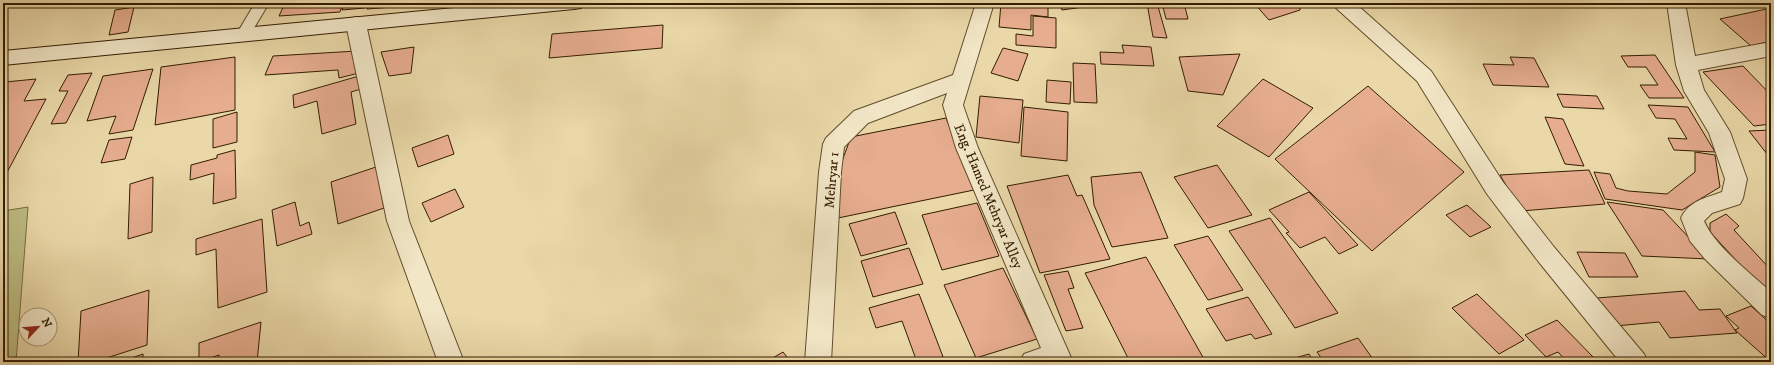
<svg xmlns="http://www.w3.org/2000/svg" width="1774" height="365" viewBox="0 0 1774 365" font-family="'IM FELL DW Pica',serif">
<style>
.green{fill:#bdbd83;stroke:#786d42}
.building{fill:#e6ad8f;stroke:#331d01}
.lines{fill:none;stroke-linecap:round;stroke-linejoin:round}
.lane-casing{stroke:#614c2b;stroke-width:2}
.street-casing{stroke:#614c2b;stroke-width:2}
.secondary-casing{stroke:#331d01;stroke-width:2}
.lane{fill:#f1e6c6;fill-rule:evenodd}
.street{fill:#f1e6c6;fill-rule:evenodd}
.secondary{fill:#f1e6c6;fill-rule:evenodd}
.labels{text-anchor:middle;stroke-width:3;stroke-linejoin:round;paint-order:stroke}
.street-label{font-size:14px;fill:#331d01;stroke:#f1e6c6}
</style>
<rect width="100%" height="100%" fill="#ead8a8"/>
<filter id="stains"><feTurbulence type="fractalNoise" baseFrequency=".005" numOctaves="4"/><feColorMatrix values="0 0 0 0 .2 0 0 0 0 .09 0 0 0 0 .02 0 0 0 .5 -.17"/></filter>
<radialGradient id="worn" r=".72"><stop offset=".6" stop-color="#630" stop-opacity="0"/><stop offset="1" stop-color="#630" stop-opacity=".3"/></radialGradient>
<path class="green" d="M 28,207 L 16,362 L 3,362 L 3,211 Z"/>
<path class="building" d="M 285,3 L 343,3 L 340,12 L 279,16 Z
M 345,3 L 367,3 L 365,8 L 342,10 Z
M 369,3 L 444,3 L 367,9 Z
M 1001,3 L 1048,3 L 1048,17 L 1031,15 L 1031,30 L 999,27 Z
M 1059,3 L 1113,3 L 1062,10 Z
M 1147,3 L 1157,3 L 1167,38 L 1153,37 Z
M 1162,3 L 1184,3 L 1188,19 L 1166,19 Z
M 1254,3 L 1300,3 L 1300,10 L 1269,20 Z
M 134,7 L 128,32 L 109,35 L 115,10 Z
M 1771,8 L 1771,41 L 1751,46 L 1720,19 Z
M 1033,16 L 1056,18 L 1056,48 L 1016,45 L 1016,34 L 1033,36 Z
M 663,25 L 662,48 L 549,58 L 552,34 Z
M 1122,45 L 1151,47 L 1154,66 L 1101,64 L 1100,52 L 1124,53 Z
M 414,47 L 411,73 L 389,76 L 381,52 Z
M 1003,48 L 1028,54 L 1018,81 L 991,73 Z
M 357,51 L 359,73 L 339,78 L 338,70 L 265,75 L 273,56 Z
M 1240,54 L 1223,95 L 1188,91 L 1179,57 Z
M 1655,55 L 1684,98 L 1649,98 L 1640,85 L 1658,85 L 1646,67 L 1628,67 L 1621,56 Z
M 235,57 L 235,110 L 155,125 L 161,67 Z
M 1510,57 L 1534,58 L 1549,87 L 1493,85 L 1483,64 L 1514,65 Z
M 1073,63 L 1095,64 L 1097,103 L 1074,102 Z
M 1743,66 L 1771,95 L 1771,124 L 1754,126 L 1703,72 Z
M 153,69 L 133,130 L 109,134 L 116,116 L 87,121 L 103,76 Z
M 92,73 L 66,123 L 51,124 L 68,91 L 59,91 L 68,75 Z
M 359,76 L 361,89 L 351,92 L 356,124 L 322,134 L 317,101 L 294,108 L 293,95 Z
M 36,79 L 24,101 L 46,99 L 3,180 L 3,85 L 5,82 Z
M 1263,79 L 1313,108 L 1269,157 L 1217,126 Z
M 1047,80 L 1071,82 L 1070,104 L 1046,102 Z
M 1368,86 L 1464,172 L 1372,251 L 1275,159 Z
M 1557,94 L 1597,96 L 1604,109 L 1563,107 Z
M 980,96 L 1023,100 L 1019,143 L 976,137 Z
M 1648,105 L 1688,107 L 1715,152 L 1674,150 L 1668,138 L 1687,139 L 1675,119 L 1656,118 Z
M 1024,107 L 1068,112 L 1067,161 L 1021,156 Z
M 237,112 L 237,142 L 213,148 L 213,119 Z
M 1545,117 L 1563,119 L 1584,166 L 1565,164 Z
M 946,118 L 974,190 L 838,218 L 836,177 L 851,137 Z
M 1771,130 L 1771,159 L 1749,131 Z
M 448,135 L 454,154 L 418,167 L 412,148 Z
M 132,137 L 125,159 L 101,163 L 109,140 Z
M 235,150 L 236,198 L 213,204 L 214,173 L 190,180 L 191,165 L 217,158 L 217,155 Z
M 1695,152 L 1715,155 L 1720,187 L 1682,210 L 1605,199 L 1594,172 L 1610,174 L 1616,188 L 1628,191 L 1667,194 L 1695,172 Z
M 1217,165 L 1252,215 L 1208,228 L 1174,177 Z
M 376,167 L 384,208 L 338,224 L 331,182 Z
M 1589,170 L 1605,204 L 1521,211 L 1500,175 Z
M 1141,172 L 1168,238 L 1112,247 L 1094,205 L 1091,177 Z
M 1068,175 L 1077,196 L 1082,195 L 1110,259 L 1040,273 L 1007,186 Z
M 153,177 L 152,232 L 128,239 L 130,184 Z
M 455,189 L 464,207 L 431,222 L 422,203 Z
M 1309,192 L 1358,245 L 1339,254 L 1325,237 L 1300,248 L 1286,233 L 1289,232 L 1269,210 Z
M 295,202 L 300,226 L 309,222 L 312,234 L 277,246 L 272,210 Z
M 1607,202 L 1663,210 L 1709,259 L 1642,256 Z
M 977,203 L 999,256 L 942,270 L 922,215 Z
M 1467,205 L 1491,227 L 1470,237 L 1446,215 Z
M 895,212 L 907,244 L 861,256 L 849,224 Z
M 1726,214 L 1739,226 L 1734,230 L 1771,270 L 1771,298 L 1710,232 L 1710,223 Z
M 1270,218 L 1338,313 L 1295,328 L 1229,231 Z
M 262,219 L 267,292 L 218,308 L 216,249 L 196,255 L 196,239 Z
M 1208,236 L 1243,290 L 1208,300 L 1174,245 Z
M 909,248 L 923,284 L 873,297 L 861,261 Z
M 1577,252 L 1625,253 L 1638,277 L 1589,277 Z
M 1146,257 L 1204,359 L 1195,362 L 1130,362 L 1085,273 Z
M 1003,268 L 1037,339 L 976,358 L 944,285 Z
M 1068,271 L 1074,288 L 1068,289 L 1083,328 L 1066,331 L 1044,275 Z
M 149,290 L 147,345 L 94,362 L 78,362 L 81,311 Z
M 1685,291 L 1699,310 L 1720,309 L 1737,333 L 1670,338 L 1659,322 L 1615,326 L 1597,298 Z
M 919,294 L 945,362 L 917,362 L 902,321 L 876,328 L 869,308 Z
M 1477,294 L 1524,340 L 1499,354 L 1452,308 Z
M 1248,297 L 1272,334 L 1255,339 L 1251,334 L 1226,341 L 1206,309 Z
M 1751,306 L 1771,324 L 1771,362 L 1735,330 L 1739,328 L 1726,316 Z
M 1557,320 L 1595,359 L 1588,362 L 1567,362 L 1558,352 L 1546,357 L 1525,335 Z
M 261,322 L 257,362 L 219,362 L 219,355 L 199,362 L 199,343 Z
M 1358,338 L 1375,362 L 1324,362 L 1317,352 Z
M 783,352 L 791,362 L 766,362 Z
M 143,354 L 143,362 L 120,362 Z
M 1309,354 L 1314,362 L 1281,362 Z"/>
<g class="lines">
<g class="lane-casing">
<path id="lane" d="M 255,3 L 269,3 L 248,38 L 243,40 L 238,38 L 236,35 Z"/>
</g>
<g class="street-casing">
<path id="street" d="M 976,3 L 994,3 L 963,105 L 978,148 L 1073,362 L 1020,362 L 1024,354 L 1041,348 L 956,148 L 943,105 L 947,93 L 868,123 L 844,147 L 841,172 L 831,362 L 805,362 L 819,172 L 823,144 L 826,138 L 854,111 L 953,75 Z
M 1334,3 L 1355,3 L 1431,71 L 1503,182 L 1554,247 L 1644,354 L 1648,362 L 1620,362 L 1538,261 L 1487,194 L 1417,81 L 1336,8 Z
M 1667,3 L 1685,3 L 1695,56 L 1771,42 L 1771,56 L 1698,70 L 1704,90 L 1730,132 L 1747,179 L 1743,198 L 1740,204 L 1712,213 L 1704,221 C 1714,245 1751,274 1771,292 L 1771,318 L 1762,315 L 1705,259 L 1690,241 L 1681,218 C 1689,201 1705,198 1722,192 L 1725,179 L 1709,133 L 1684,91 L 1676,65 Z
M 356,17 L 363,19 L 366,24 L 409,221 L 464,362 L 438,362 L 387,221 L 346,24 L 349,19 Z"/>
</g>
<g class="secondary-casing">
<path id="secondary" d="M 507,3 L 583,3 L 581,8 L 574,9 L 3,65 L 3,51 Z"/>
</g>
<use href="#lane" class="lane"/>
<use href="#street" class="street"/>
<use href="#secondary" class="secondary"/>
</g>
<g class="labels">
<g class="street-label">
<text transform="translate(831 180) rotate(-85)" y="5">Mehryar 1</text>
<text transform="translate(989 196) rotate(67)" y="5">Eng. Hamed Mehryar Alley</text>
</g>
</g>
<rect width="1774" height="365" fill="none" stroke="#ead8a8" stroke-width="16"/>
<rect x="4" y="4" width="1766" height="357" fill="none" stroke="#331d01" stroke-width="2"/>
<rect x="8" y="8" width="1758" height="349" fill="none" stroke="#331d01"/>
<g transform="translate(38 327) rotate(64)"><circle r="19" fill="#f1e6c6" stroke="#a59677"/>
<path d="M0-3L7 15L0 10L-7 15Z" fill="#8f2418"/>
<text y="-6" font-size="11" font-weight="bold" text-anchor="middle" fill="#331d01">N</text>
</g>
<rect width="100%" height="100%" filter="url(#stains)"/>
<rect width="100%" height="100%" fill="url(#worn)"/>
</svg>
